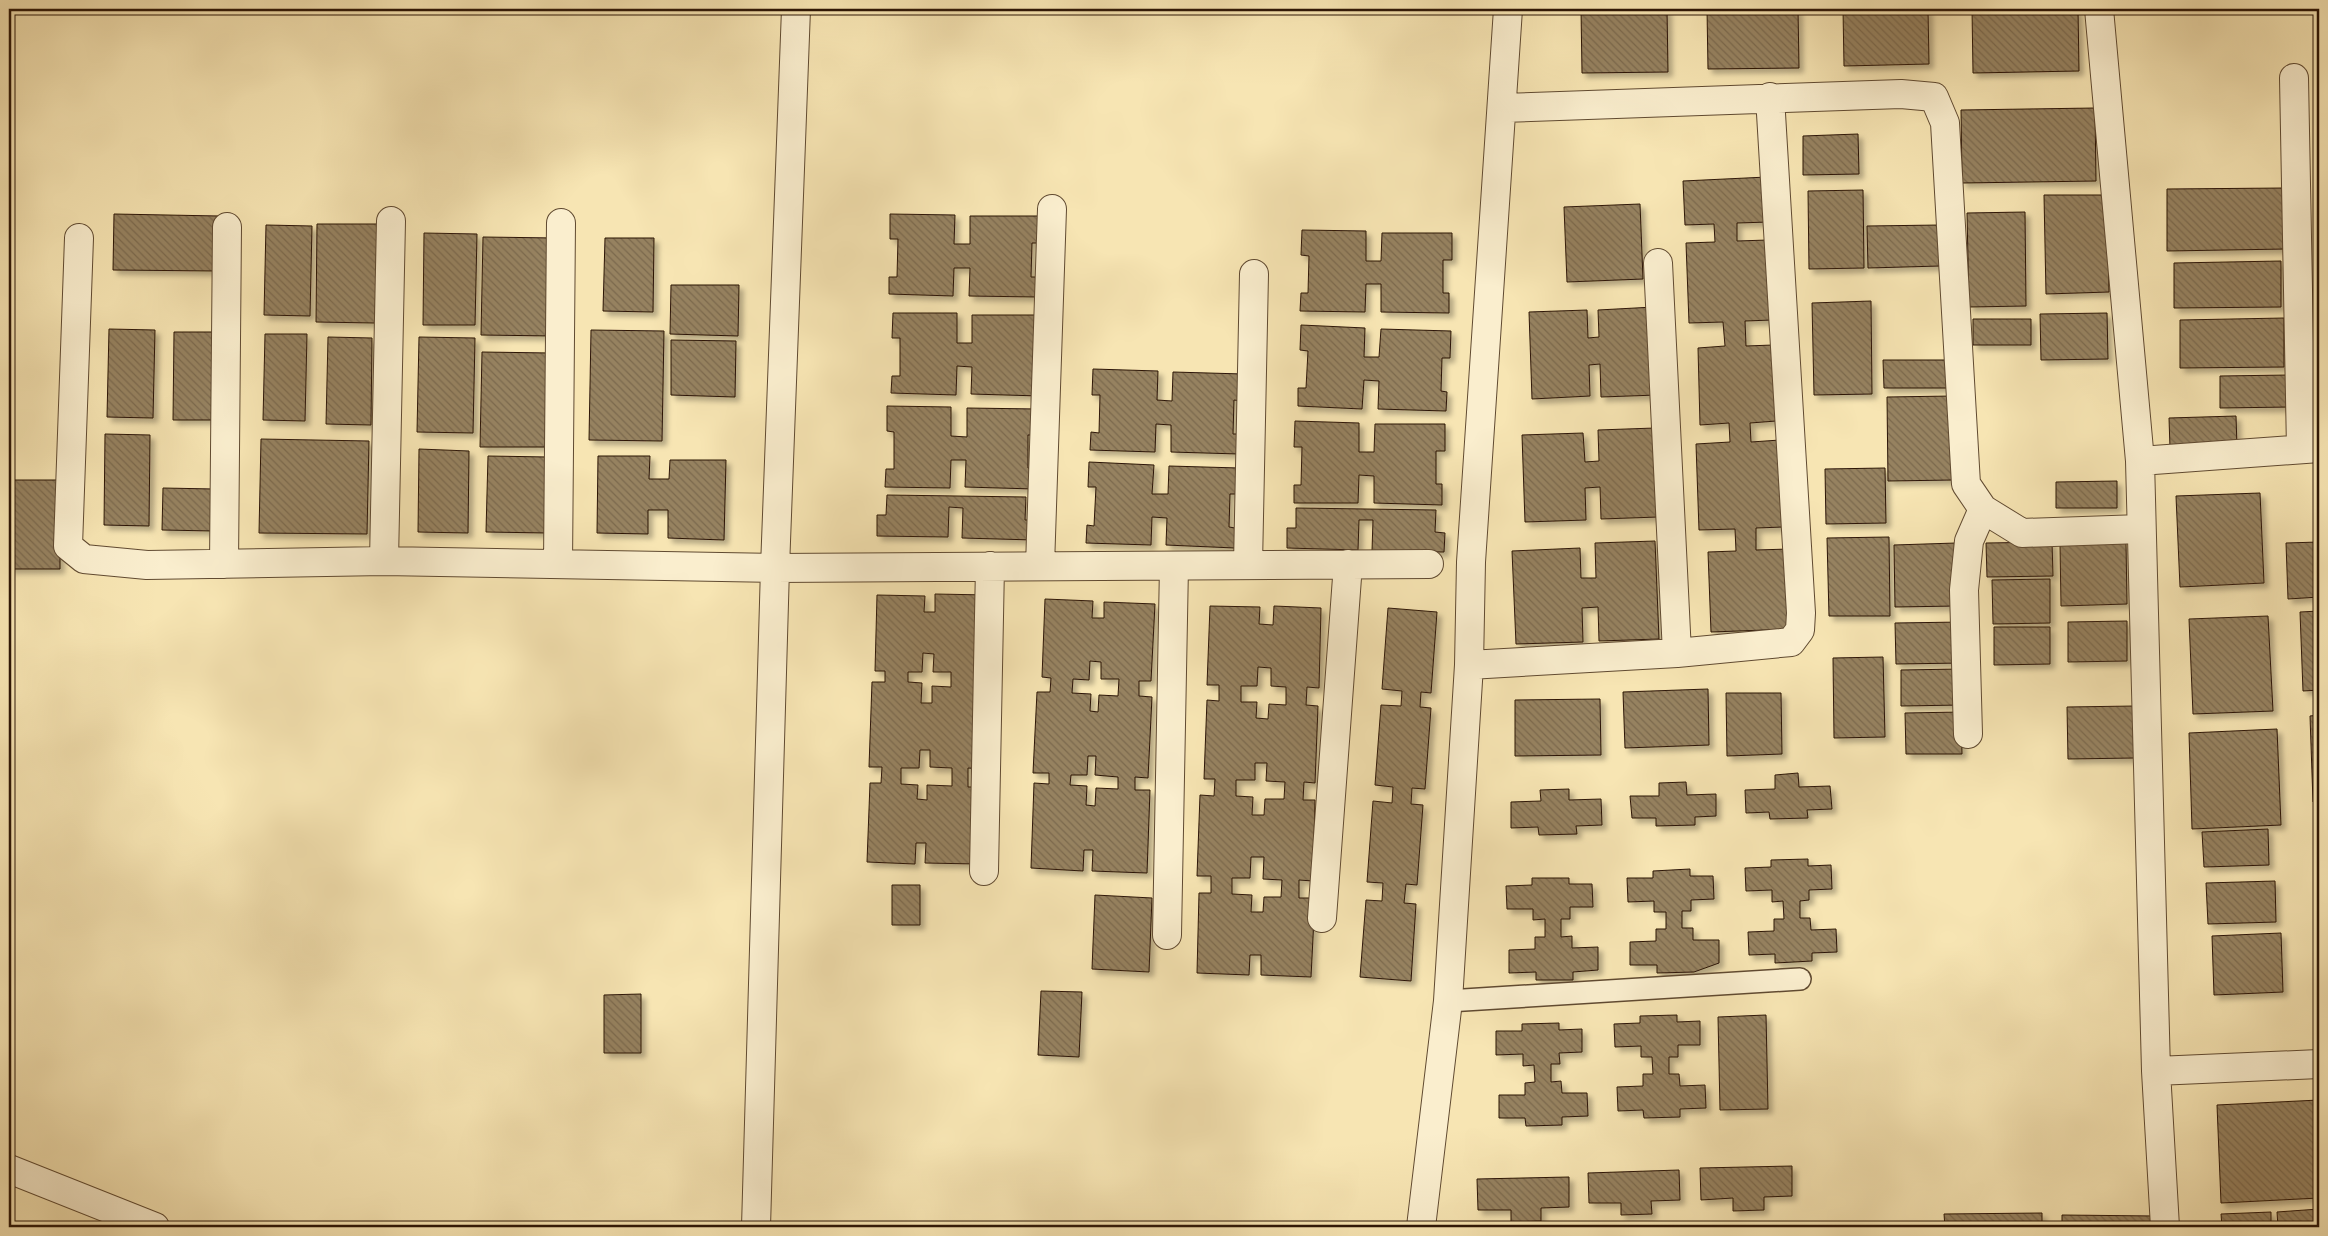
<svg xmlns="http://www.w3.org/2000/svg" width="2328" height="1236" viewBox="0 0 2328 1236" font-family="Alegreya,serif">
<style>
.building{fill:url(#building-back-hatch);stroke:#2d1606;fill-rule:evenodd;filter:url(#shadow)}
.lines{fill:none;stroke-linecap:round;stroke-linejoin:round}
.service-casing{stroke:#604a31;stroke-width:24}
.minor-casing{stroke:#604a31;stroke-width:30}
.tertiary-casing{stroke:#604a31;stroke-width:30}
.service{stroke:#faeece;stroke-width:21}
.minor{stroke:#faeece;stroke-width:28}
.tertiary{stroke:#faeece;stroke-width:28}
</style>
<defs>
<pattern id="building-back-hatch" width="6" height="6" patternUnits="userSpaceOnUse" patternTransform="scale(1.25)"><rect width="6" height="6" fill="#968260"/><path d="M-1 5l2 2M0 0l6 6M5-1l2 2" fill="none" stroke="#7b694d"/></pattern>
<filter id="shadow"><feDropShadow dx="4.5" dy="4.5" stdDeviation="2.5" flood-color="#0004"/></filter>
</defs>
<rect width="100%" height="100%" fill="#f7e5b3"/>
<filter id="stains"><feTurbulence type="fractalNoise" baseFrequency=".004" numOctaves="4"/><feColorMatrix values="0 0 0 0 .2 0 0 0 0 .09 0 0 0 0 .02 0 0 0 .5 -.17"/></filter>
<radialGradient id="worn" r=".72"><stop offset=".6" stop-color="#630" stop-opacity="0"/><stop offset="1" stop-color="#630" stop-opacity=".3"/></radialGradient>
<path class="building" d="M 1581,9 L 1667,9 L 1668,72 L 1582,73 Z
M 1707,9 L 1798,9 L 1799,68 L 1708,69 Z
M 1843,9 L 1928,9 L 1929,64 L 1844,66 Z
M 1972,9 L 2078,9 L 2079,71 L 1973,73 Z
M 2095,108 L 2096,181 L 1962,183 L 1961,110 Z
M 1858,134 L 1859,174 L 1803,175 L 1803,136 Z
M 1767,177 L 1769,222 L 1737,223 L 1737,241 L 1768,240 L 1772,320 L 1745,321 L 1746,346 L 1773,345 L 1776,421 L 1750,423 L 1751,442 L 1780,440 L 1783,527 L 1756,528 L 1756,550 L 1790,549 L 1793,629 L 1711,632 L 1708,552 L 1736,551 L 1735,529 L 1699,530 L 1696,444 L 1730,442 L 1729,423 L 1700,425 L 1698,348 L 1725,346 L 1723,322 L 1689,323 L 1686,243 L 1715,242 L 1714,224 L 1685,225 L 1683,181 Z
M 2284,188 L 2286,249 L 2167,251 L 2167,189 Z
M 1863,190 L 1864,268 L 1809,269 L 1808,191 Z
M 2044,195 L 2107,195 L 2109,292 L 2046,294 Z
M 1640,204 L 1643,279 L 1567,282 L 1564,207 Z
M 2025,212 L 2026,306 L 1969,307 L 1967,213 Z
M 114,214 L 219,216 L 217,271 L 113,270 Z
M 890,214 L 955,215 L 954,244 L 970,244 L 970,216 L 1041,216 L 1040,243 L 1032,243 L 1031,277 L 1038,277 L 1038,297 L 969,296 L 970,268 L 954,268 L 953,296 L 889,294 L 889,277 L 897,277 L 898,239 L 890,239 Z
M 317,224 L 377,224 L 375,323 L 316,322 Z
M 266,225 L 312,226 L 310,316 L 264,315 Z
M 1940,225 L 1940,266 L 1868,268 L 1867,226 Z
M 1302,230 L 1366,231 L 1366,261 L 1381,261 L 1382,233 L 1452,233 L 1452,260 L 1443,260 L 1443,293 L 1449,293 L 1449,313 L 1381,312 L 1381,284 L 1366,284 L 1365,312 L 1300,311 L 1301,293 L 1308,293 L 1309,256 L 1301,255 Z
M 424,233 L 477,234 L 475,325 L 423,325 Z
M 483,237 L 555,238 L 553,336 L 481,335 Z
M 605,238 L 654,238 L 653,312 L 603,311 Z
M 2281,261 L 2281,307 L 2174,308 L 2174,263 Z
M 671,285 L 739,285 L 738,336 L 670,334 Z
M 1871,301 L 1872,394 L 1814,395 L 1812,303 Z
M 1654,307 L 1657,395 L 1601,397 L 1600,364 L 1589,365 L 1590,396 L 1532,399 L 1529,312 L 1587,310 L 1588,338 L 1599,337 L 1598,310 Z
M 893,313 L 957,313 L 957,343 L 972,343 L 972,315 L 1043,315 L 1040,396 L 971,394 L 972,367 L 957,366 L 956,395 L 891,393 L 892,376 L 900,376 L 900,338 L 892,338 Z
M 2107,313 L 2108,359 L 2041,360 L 2040,314 Z
M 2284,318 L 2284,367 L 2180,368 L 2180,320 Z
M 1973,319 L 2031,319 L 2031,345 L 1973,345 Z
M 1301,325 L 1365,328 L 1364,357 L 1379,357 L 1381,329 L 1451,331 L 1450,358 L 1442,358 L 1441,391 L 1447,392 L 1446,411 L 1378,409 L 1379,381 L 1364,380 L 1362,409 L 1298,406 L 1298,388 L 1306,388 L 1308,351 L 1300,350 Z
M 109,329 L 155,330 L 153,418 L 107,417 Z
M 591,330 L 664,331 L 662,441 L 589,440 Z
M 174,332 L 217,332 L 216,420 L 173,420 Z
M 265,334 L 307,334 L 305,421 L 263,420 Z
M 328,337 L 372,338 L 371,425 L 326,424 Z
M 419,337 L 475,338 L 473,433 L 417,432 Z
M 671,340 L 736,341 L 735,397 L 671,395 Z
M 482,352 L 550,353 L 548,447 L 480,447 Z
M 1883,360 L 1948,360 L 1949,388 L 1884,388 Z
M 1093,369 L 1158,371 L 1157,400 L 1172,401 L 1173,372 L 1243,374 L 1242,401 L 1234,400 L 1233,434 L 1240,434 L 1239,454 L 1171,452 L 1171,425 L 1156,424 L 1155,452 L 1090,450 L 1091,432 L 1099,433 L 1100,395 L 1092,395 Z
M 2289,375 L 2290,407 L 2220,408 L 2220,376 Z
M 1952,396 L 1953,480 L 1888,481 L 1887,397 Z
M 887,406 L 951,407 L 951,436 L 967,437 L 967,408 L 1037,409 L 1037,435 L 1028,435 L 1028,468 L 1035,469 L 1034,489 L 965,487 L 966,460 L 951,460 L 950,488 L 885,487 L 886,469 L 894,469 L 894,432 L 887,431 Z
M 2236,416 L 2237,447 L 2170,448 L 2169,418 Z
M 1295,421 L 1359,423 L 1359,452 L 1374,452 L 1375,424 L 1445,424 L 1445,451 L 1436,451 L 1436,484 L 1442,484 L 1442,505 L 1374,503 L 1374,476 L 1359,475 L 1358,503 L 1294,503 L 1294,485 L 1301,485 L 1302,447 L 1294,447 Z
M 1655,428 L 1658,517 L 1601,519 L 1600,487 L 1585,488 L 1586,520 L 1525,522 L 1522,435 L 1583,433 L 1585,462 L 1599,461 L 1598,430 Z
M 105,434 L 150,435 L 149,526 L 104,525 Z
M 261,439 L 369,441 L 367,534 L 259,533 Z
M 419,449 L 469,451 L 468,533 L 418,532 Z
M 488,456 L 548,457 L 547,533 L 486,532 Z
M 598,456 L 650,456 L 649,479 L 669,479 L 670,460 L 726,460 L 724,540 L 668,538 L 668,510 L 648,510 L 648,534 L 597,533 Z
M 1089,462 L 1154,465 L 1152,494 L 1168,494 L 1169,466 L 1239,468 L 1238,494 L 1230,494 L 1229,527 L 1235,528 L 1235,548 L 1166,545 L 1167,518 L 1152,517 L 1151,545 L 1086,543 L 1087,525 L 1094,526 L 1096,487 L 1088,487 Z
M 1885,468 L 1886,523 L 1826,524 L 1825,469 Z
M 9,480 L 60,480 L 60,569 L 9,569 Z
M 2117,481 L 2117,508 L 2056,508 L 2056,482 Z
M 163,488 L 214,489 L 214,531 L 162,530 Z
M 2260,493 L 2264,583 L 2180,587 L 2176,496 Z
M 887,495 L 1026,497 L 1025,520 L 1034,520 L 1034,540 L 962,538 L 963,508 L 949,507 L 948,537 L 877,536 L 877,515 L 886,515 Z
M 1296,508 L 1436,510 L 1435,532 L 1445,533 L 1444,552 L 1372,551 L 1373,520 L 1359,520 L 1358,550 L 1287,548 L 1287,528 L 1296,528 Z
M 1889,537 L 1890,616 L 1829,616 L 1827,538 Z
M 1655,541 L 1659,639 L 1599,641 L 1598,607 L 1582,608 L 1583,642 L 1516,644 L 1512,551 L 1580,548 L 1581,578 L 1596,578 L 1595,543 Z
M 2052,542 L 2053,576 L 1987,577 L 1986,543 Z
M 2319,542 L 2319,597 L 2288,599 L 2286,543 Z
M 1956,543 L 1957,606 L 1895,607 L 1894,545 Z
M 2126,543 L 2127,604 L 2061,606 L 2060,545 Z
M 2050,579 L 2050,623 L 1993,624 L 1992,580 Z
M 935,594 L 988,595 L 982,769 L 968,768 L 968,787 L 979,787 L 977,864 L 925,863 L 926,843 L 916,843 L 915,864 L 867,862 L 870,783 L 881,783 L 882,767 L 869,767 L 872,682 L 885,682 L 885,671 L 875,671 L 877,595 L 925,596 L 924,612 L 935,612 ZM 923,653 L 934,654 L 933,672 L 951,672 L 951,687 L 932,686 L 932,703 L 921,703 L 922,683 L 908,682 L 908,672 L 922,672 ZM 920,750 L 930,750 L 930,767 L 952,768 L 952,786 L 927,785 L 927,800 L 917,799 L 918,785 L 901,784 L 901,768 L 919,768 Z
M 1045,599 L 1093,601 L 1092,618 L 1104,618 L 1104,602 L 1155,604 L 1151,681 L 1139,681 L 1139,696 L 1152,697 L 1148,778 L 1135,777 L 1135,790 L 1150,790 L 1147,873 L 1092,871 L 1093,850 L 1084,850 L 1083,871 L 1031,868 L 1034,783 L 1049,784 L 1049,773 L 1033,773 L 1037,692 L 1050,692 L 1051,678 L 1042,677 ZM 1090,661 L 1101,662 L 1101,679 L 1119,679 L 1118,696 L 1099,695 L 1098,712 L 1090,711 L 1091,694 L 1072,693 L 1073,679 L 1089,680 ZM 1088,756 L 1096,756 L 1095,775 L 1118,777 L 1118,789 L 1096,788 L 1095,806 L 1086,805 L 1087,786 L 1070,785 L 1071,775 L 1087,775 Z
M 1210,606 L 1260,607 L 1259,624 L 1273,625 L 1274,606 L 1321,608 L 1319,688 L 1307,687 L 1306,705 L 1318,706 L 1315,783 L 1304,782 L 1303,800 L 1315,800 L 1313,881 L 1299,880 L 1299,898 L 1315,898 L 1311,977 L 1261,975 L 1261,955 L 1250,955 L 1249,975 L 1197,973 L 1199,893 L 1211,893 L 1211,876 L 1197,876 L 1200,795 L 1214,796 L 1215,779 L 1204,779 L 1207,700 L 1219,701 L 1219,685 L 1207,685 ZM 1258,667 L 1271,668 L 1271,686 L 1286,687 L 1286,705 L 1269,704 L 1268,719 L 1256,718 L 1257,702 L 1241,702 L 1241,686 L 1257,686 ZM 1255,763 L 1267,763 L 1266,781 L 1285,782 L 1284,799 L 1265,799 L 1264,815 L 1252,815 L 1253,797 L 1236,796 L 1236,780 L 1255,780 ZM 1251,857 L 1264,857 L 1263,879 L 1282,880 L 1281,897 L 1264,897 L 1263,912 L 1251,912 L 1252,895 L 1232,894 L 1232,878 L 1250,878 Z
M 1388,608 L 1437,612 L 1431,693 L 1421,692 L 1420,707 L 1431,708 L 1425,789 L 1412,788 L 1411,804 L 1423,805 L 1417,885 L 1406,884 L 1404,903 L 1416,904 L 1411,981 L 1360,977 L 1366,900 L 1382,901 L 1383,883 L 1367,882 L 1373,801 L 1392,803 L 1393,787 L 1375,785 L 1381,705 L 1401,706 L 1402,691 L 1382,689 Z
M 2319,611 L 2319,690 L 2303,691 L 2300,612 Z
M 2268,616 L 2273,711 L 2193,714 L 2189,619 Z
M 2127,621 L 2127,661 L 2068,662 L 2068,622 Z
M 1962,622 L 1962,663 L 1896,664 L 1895,623 Z
M 1994,627 L 2050,627 L 2050,664 L 1994,665 Z
M 1883,657 L 1885,737 L 1834,738 L 1833,658 Z
M 1961,669 L 1962,705 L 1901,706 L 1901,670 Z
M 1708,689 L 1709,745 L 1625,748 L 1623,692 Z
M 1726,693 L 1781,693 L 1782,754 L 1727,756 Z
M 1600,699 L 1601,755 L 1515,756 L 1515,700 Z
M 2134,706 L 2134,758 L 2068,759 L 2067,707 Z
M 1961,712 L 1962,754 L 1906,754 L 1905,713 Z
M 2319,715 L 2319,802 L 2313,802 L 2310,716 Z
M 2277,729 L 2281,825 L 2192,829 L 2189,733 Z
M 1798,773 L 1799,787 L 1830,786 L 1832,809 L 1807,810 L 1808,818 L 1770,819 L 1769,812 L 1746,813 L 1745,790 L 1775,789 L 1775,775 Z
M 1686,782 L 1687,795 L 1716,794 L 1716,816 L 1695,817 L 1695,825 L 1656,826 L 1656,818 L 1632,818 L 1630,796 L 1659,796 L 1659,783 Z
M 1569,789 L 1569,800 L 1601,799 L 1602,825 L 1576,826 L 1577,834 L 1539,835 L 1538,827 L 1511,828 L 1511,802 L 1541,801 L 1540,790 Z
M 2268,829 L 2269,865 L 2204,867 L 2202,832 Z
M 2317,835 L 2319,835 L 2319,914 Z
M 1808,859 L 1808,866 L 1831,865 L 1832,889 L 1809,890 L 1809,900 L 1800,901 L 1800,918 L 1810,918 L 1811,930 L 1836,929 L 1837,952 L 1812,953 L 1812,961 L 1775,963 L 1775,954 L 1749,955 L 1748,932 L 1774,931 L 1774,919 L 1784,919 L 1783,901 L 1772,902 L 1772,890 L 1746,891 L 1745,868 L 1771,867 L 1771,860 Z
M 1690,869 L 1690,876 L 1713,876 L 1714,899 L 1691,900 L 1691,911 L 1682,911 L 1682,928 L 1693,928 L 1693,940 L 1719,940 L 1719,963 L 1694,972 L 1657,973 L 1657,965 L 1630,965 L 1630,942 L 1656,941 L 1656,929 L 1666,929 L 1666,912 L 1654,912 L 1654,901 L 1628,902 L 1627,878 L 1653,878 L 1653,871 Z
M 1532,878 L 1569,878 L 1569,884 L 1592,884 L 1593,907 L 1570,907 L 1570,919 L 1561,919 L 1561,937 L 1572,936 L 1572,948 L 1598,947 L 1598,970 L 1573,972 L 1573,980 L 1536,980 L 1536,972 L 1509,973 L 1509,950 L 1535,949 L 1535,937 L 1545,937 L 1545,919 L 1533,920 L 1533,909 L 1507,909 L 1506,886 L 1532,885 Z
M 2275,881 L 2276,922 L 2208,924 L 2206,883 Z
M 892,885 L 920,885 L 920,925 L 892,925 Z
M 1095,895 L 1152,898 L 1149,972 L 1092,969 Z
M 2281,933 L 2283,992 L 2214,995 L 2212,936 Z
M 2316,945 L 2319,945 L 2319,1031 Z
M 1041,991 L 1082,992 L 1079,1057 L 1038,1055 Z
M 641,994 L 641,1053 L 604,1053 L 604,995 Z
M 1677,1015 L 1677,1022 L 1700,1021 L 1700,1045 L 1678,1045 L 1678,1057 L 1669,1057 L 1669,1074 L 1679,1074 L 1680,1086 L 1705,1085 L 1706,1108 L 1680,1109 L 1680,1117 L 1644,1118 L 1643,1110 L 1618,1111 L 1617,1087 L 1643,1086 L 1643,1074 L 1653,1074 L 1652,1057 L 1641,1057 L 1641,1046 L 1615,1047 L 1614,1024 L 1640,1023 L 1640,1016 Z
M 1766,1015 L 1768,1109 L 1720,1110 L 1718,1017 Z
M 1559,1023 L 1559,1030 L 1582,1029 L 1582,1052 L 1559,1053 L 1560,1064 L 1551,1064 L 1551,1082 L 1561,1081 L 1562,1093 L 1587,1093 L 1588,1116 L 1562,1117 L 1562,1125 L 1526,1126 L 1525,1118 L 1499,1118 L 1499,1095 L 1525,1095 L 1525,1083 L 1535,1082 L 1534,1065 L 1523,1066 L 1523,1054 L 1496,1055 L 1496,1031 L 1522,1031 L 1522,1024 Z
M 2319,1100 L 2319,1198 L 2221,1203 L 2217,1105 Z
M 1792,1166 L 1792,1196 L 1764,1197 L 1764,1210 L 1733,1211 L 1733,1198 L 1701,1200 L 1700,1168 Z
M 1679,1170 L 1680,1200 L 1651,1201 L 1652,1214 L 1621,1215 L 1621,1203 L 1589,1203 L 1588,1173 Z
M 1569,1177 L 1569,1207 L 1541,1208 L 1541,1221 L 1511,1222 L 1511,1210 L 1478,1210 L 1477,1179 Z
M 2319,1209 L 2319,1227 L 2278,1227 L 2277,1212 Z
M 2271,1212 L 2271,1227 L 2222,1227 L 2221,1214 Z
M 2042,1213 L 2042,1227 L 1945,1227 L 1944,1214 Z
M 2062,1215 L 2156,1216 L 2156,1227 L 2062,1227 Z
M 1806,1224 L 1919,1224 L 1919,1227 L 1806,1227 Z"/>
<g class="lines">
<g class="service-casing">
<path id="service" d="M 1448,1001 L 1800,979"/>
</g>
<g class="minor-casing">
<path id="minor" d="M 2099,9 L 2140,461 L 2156,1071 L 2165,1227
M 2294,78 L 2301,449
M 1502,108 L 1901,94 L 1934,97 L 1945,123 L 1966,484 L 1983,509 L 2022,533 L 2141,529
M 79,238 L 68,546 L 84,559 L 147,565 L 384,561 L 775,568 L 1429,564
M 1658,263 L 1677,653
M 2140,461 L 2319,448
M 384,561 L 391,221
M 224,564 L 227,227
M 558,564 L 561,223
M 1248,565 L 1254,274
M 1040,566 L 1052,209
M 1469,665 L 1677,653 L 1791,642 L 1800,630 L 1801,613 L 1770,97
M 1968,734 L 1964,590 L 1969,541 L 1983,509
M 984,871 L 990,566
M 1322,918 L 1348,564
M 1167,935 L 1174,566
M 2156,1071 L 2319,1064
M 756,1227 L 775,568 L 796,9
M 1421,1227 L 1448,1001 L 1469,665 L 1471,562 L 1508,9"/>
</g>
<g class="tertiary-casing">
<path id="tertiary" d="M 9,1169 L 155,1227"/>
</g>
<use href="#service" class="service"/>
<use href="#minor" class="minor"/>
<use href="#tertiary" class="tertiary"/>
</g>
<rect width="2328" height="1236" fill="none" stroke="#f7e5b3" stroke-width="30"/>
<rect x="10" y="10" width="2308" height="1216" fill="none" stroke="#2d1606" stroke-width="2.5"/>
<rect x="15" y="15" width="2298" height="1206" fill="none" stroke="#2d1606"/>
<rect width="100%" height="100%" filter="url(#stains)"/>
<rect width="100%" height="100%" fill="url(#worn)"/>
</svg>
